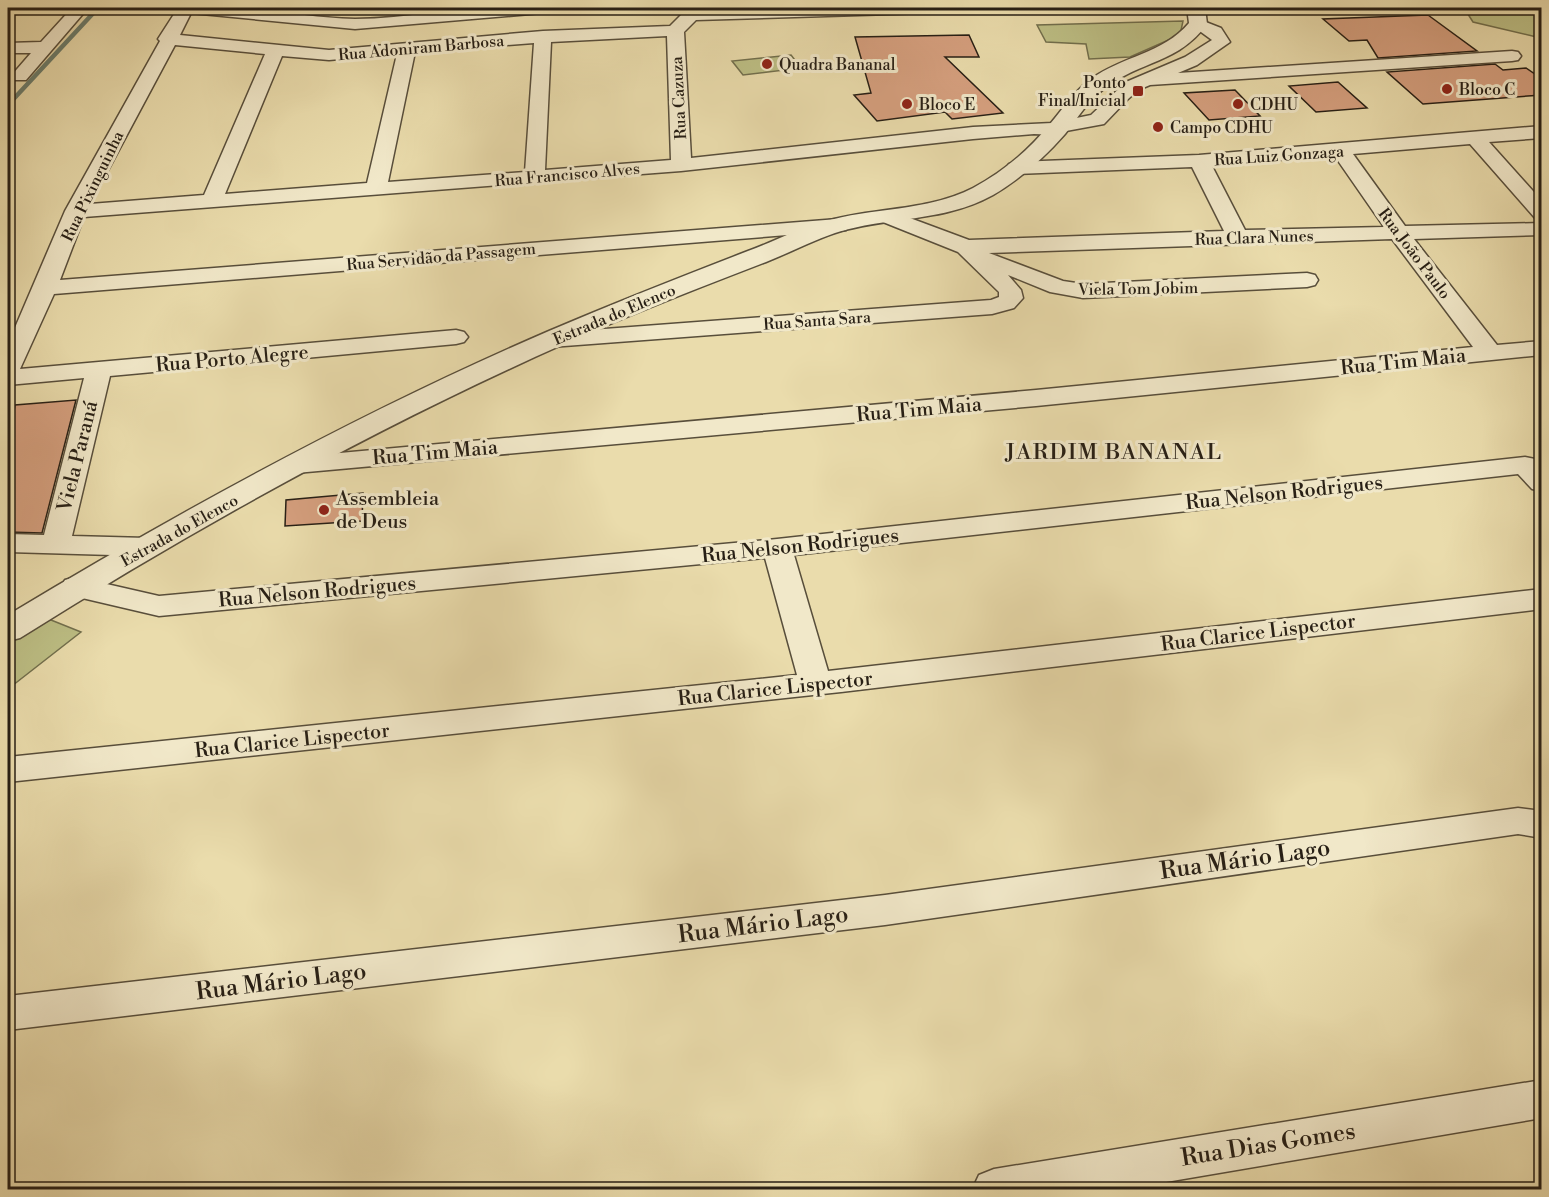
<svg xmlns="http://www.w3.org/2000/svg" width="1549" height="1197" viewBox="0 0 1549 1197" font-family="'Libre Bodoni',serif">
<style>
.green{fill:#bdbf85;stroke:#726f4d;stroke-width:1.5}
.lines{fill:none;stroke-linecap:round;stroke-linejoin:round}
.stream{stroke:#6b7d6d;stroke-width:4.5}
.building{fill:#d59f7e;stroke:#271f15;stroke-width:1.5}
.minor-casing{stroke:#584e3b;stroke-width:3}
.tertiary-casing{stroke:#584e3b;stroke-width:3}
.minor{fill:#f1e8c9;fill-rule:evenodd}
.tertiary{fill:#f1e8c9;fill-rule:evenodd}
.poi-dot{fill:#8f2418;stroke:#f1e8c9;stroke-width:2}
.labels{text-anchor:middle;stroke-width:6;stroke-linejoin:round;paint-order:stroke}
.far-street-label{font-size:16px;fill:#271f15;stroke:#f1e8c9}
.far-poi-label{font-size:16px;fill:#271f15;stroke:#f1e8c9;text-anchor:start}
.street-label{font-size:20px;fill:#271f15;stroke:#f1e8c9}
.poi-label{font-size:20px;fill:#271f15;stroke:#f1e8c9;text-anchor:start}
.quarter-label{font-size:22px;letter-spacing:1.5px;fill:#271f15;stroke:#f1e8c9}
.near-street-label{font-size:24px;fill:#271f15;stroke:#f1e8c9}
</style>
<rect width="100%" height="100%" fill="#eadcac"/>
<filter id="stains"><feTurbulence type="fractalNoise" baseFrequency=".00333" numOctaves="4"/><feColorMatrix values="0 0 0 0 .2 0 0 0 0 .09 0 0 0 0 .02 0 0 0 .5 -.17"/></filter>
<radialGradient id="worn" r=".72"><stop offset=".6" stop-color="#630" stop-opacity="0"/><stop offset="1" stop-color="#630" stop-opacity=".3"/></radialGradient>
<path class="green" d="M 1464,8 L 1541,8 L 1541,38 L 1473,22 Z
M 1183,21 L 1180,35 L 1130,57 L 1089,59 L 1086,44 L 1046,42 L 1037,25 Z
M 791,55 L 801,68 L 743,75 L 732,61 Z
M 46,618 L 81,632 L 8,689 L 8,638 Z"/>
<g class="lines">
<path class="stream" d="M 8,105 L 98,8"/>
</g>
<path class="building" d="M 1428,15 L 1477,51 L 1378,58 L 1367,40 L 1349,41 L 1323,19 Z
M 969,35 L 979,57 L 945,57 L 1003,113 L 952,119 L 945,112 L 877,121 L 854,95 L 871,93 L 855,37 Z
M 1495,64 L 1503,70 L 1526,68 L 1542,79 L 1542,95 L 1423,104 L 1387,72 Z
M 1338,82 L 1367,108 L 1316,112 L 1289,86 Z
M 1235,90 L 1260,116 L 1209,120 L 1184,93 Z
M 76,400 L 42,533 L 8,532 L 8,447 L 15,405 Z
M 363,493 L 362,521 L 285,526 L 286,500 Z"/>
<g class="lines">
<g class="minor-casing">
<path id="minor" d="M 8,8 L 40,8 L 32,13 L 8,14 Z
M 72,8 L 88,8 L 26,80 L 14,80 L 11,76 L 31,53 L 8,53 L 8,43 L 41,42 Z
M 178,8 C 237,1 296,18 355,19 C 420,19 485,0 550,8 L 542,13 L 355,29 L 191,13 L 180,35 L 329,50 L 543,31 L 670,26 L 685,11 L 691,10 L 776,8 L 933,8 L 925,13 L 696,20 L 684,32 L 691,158 L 973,127 L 1052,123 L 1091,115 L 1126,82 L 1185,57 L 1212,40 L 1190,24 L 1198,19 L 1221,28 L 1230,42 L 1197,65 L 1178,73 L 1512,51 L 1518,52 L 1521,56 L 1518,60 L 1512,61 L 1150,85 L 1138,90 L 1127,100 L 1104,124 L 1066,131 L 1058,135 L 1034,134 L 973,139 L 681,171 L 84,217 L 60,280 L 838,219 L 846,220 L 849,225 L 846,230 L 838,231 L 54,294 L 20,369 L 456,330 L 464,332 L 468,337 L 464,342 L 456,344 L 110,376 L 72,536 L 147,538 L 157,541 L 161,547 L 157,553 L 147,556 L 8,552 L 8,534 L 44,535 L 84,378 L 8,385 L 8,344 L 65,211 L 160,41 L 158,39 ZM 667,36 L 671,160 L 545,170 L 551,42 ZM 534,43 L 525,172 L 388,182 L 415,52 ZM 175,45 L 265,54 L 204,195 L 90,204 ZM 397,54 L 367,183 L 225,194 L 282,56 L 329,60 Z
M 1542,126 L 1542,138 L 1489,142 L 1542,201 L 1542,220 L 1535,218 L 1470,144 L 1353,154 L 1405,226 L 1542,223 L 1542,235 L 1414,239 L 1497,345 L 1542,341 L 1542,355 L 1036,406 L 296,473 L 286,471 L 283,465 L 286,459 L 296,457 L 1036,390 L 1473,347 L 1392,239 L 989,253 L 1063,281 L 1083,284 L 1307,273 L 1315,275 L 1318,280 L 1315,285 L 1307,287 L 1083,298 L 1050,292 L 1008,275 L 1021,290 L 1023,298 L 1014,308 L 992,314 L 551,347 L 542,345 L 539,340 L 542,335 L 551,333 L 991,300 L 999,297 L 999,292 L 958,252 L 883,222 L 880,217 L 883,212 L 891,211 L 969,240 L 1224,231 L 1192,167 L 1016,174 L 1009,172 L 1006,168 L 1009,164 L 1016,162 L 1199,155 ZM 1334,155 L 1384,227 L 1245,230 L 1212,166 Z
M 1525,457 L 1535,459 L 1542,467 L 1542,491 L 1532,489 L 1518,474 L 794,555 L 828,671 L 1542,589 L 1542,609 L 841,692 L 8,782 L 8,757 L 797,675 L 765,558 L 159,616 L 65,594 L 61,587 L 65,580 L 76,577 L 159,596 L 777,539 Z
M 1518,808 L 1542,811 L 1542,838 L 1518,834 L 885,925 L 8,1030 L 8,996 L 885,895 Z
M 1542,1080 L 1542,1118 L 1119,1190 L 972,1190 L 979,1175 L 994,1169 Z"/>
</g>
<g class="tertiary-casing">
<path id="tertiary" d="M 1187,8 L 1205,8 L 1207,24 C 1179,63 1140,61 1105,88 C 1088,100 1078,118 1065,134 C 1044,158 1020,179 993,195 C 943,223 887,216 835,233 C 811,241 789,253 766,262 C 698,288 631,314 564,344 C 375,428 195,528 20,638 L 8,641 L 8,615 C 182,510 361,412 549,331 C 614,303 681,277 748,251 C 773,242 797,229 823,222 C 872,207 926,212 973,188 C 1003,172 1029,150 1050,124 C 1063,109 1074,91 1091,79 C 1122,56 1163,54 1189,23 Z"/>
</g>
<use href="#minor" class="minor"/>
<use href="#tertiary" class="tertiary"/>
</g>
<g class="poi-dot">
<circle cx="767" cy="64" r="6"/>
<circle cx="1447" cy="89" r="6"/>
<rect x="1132" y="85" width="12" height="12" rx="3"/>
<circle cx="907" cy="104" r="6"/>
<circle cx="1238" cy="104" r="6"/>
<circle cx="1158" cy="127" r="6"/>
<circle cx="324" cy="510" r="6"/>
</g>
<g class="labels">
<g class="far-street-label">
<text transform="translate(421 47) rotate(-5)" y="6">Rua Adoniram Barbosa</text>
<text transform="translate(678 98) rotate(-93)" y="6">Rua Cazuza</text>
<text transform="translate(1279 155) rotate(-4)" y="6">Rua Luiz Gonzaga</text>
<text transform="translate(567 174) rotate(-5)" y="6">Rua Francisco Alves</text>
<text transform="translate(92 186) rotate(-64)" y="6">Rua Pixinguinha</text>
<text transform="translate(1254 237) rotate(-2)" y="6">Rua Clara Nunes</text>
<text transform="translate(1415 253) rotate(53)" y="6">Rua João Paulo</text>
<text transform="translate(441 256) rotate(-5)" y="6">Rua Servidão da Passagem</text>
<text transform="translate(1138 288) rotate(-1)" y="6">Viela Tom Jobim</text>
<text transform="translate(614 314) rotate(-23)" y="6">Estrada do Elenco</text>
<text transform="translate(817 320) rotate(-4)" y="6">Rua Santa Sara</text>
<text transform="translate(179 530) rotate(-29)" y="6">Estrada do Elenco</text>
</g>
<g class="far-poi-label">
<text x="779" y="70">Quadra Bananal</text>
<text x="1126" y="88" text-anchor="end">Ponto<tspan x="1126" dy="18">Final/Inicial</tspan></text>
<text x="1459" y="95">Bloco C</text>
<text x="919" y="110">Bloco E</text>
<text x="1250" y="110">CDHU</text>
<text x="1170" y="133">Campo CDHU</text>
</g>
<g class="street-label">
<text transform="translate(232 358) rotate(-5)" y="7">Rua Porto Alegre</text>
<text transform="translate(1403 361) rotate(-6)" y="7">Rua Tim Maia</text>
<text transform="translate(919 409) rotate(-5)" y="7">Rua Tim Maia</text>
<text transform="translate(435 452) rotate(-5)" y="7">Rua Tim Maia</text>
<text transform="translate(77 456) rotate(-76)" y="7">Viela Paraná</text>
<text transform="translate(1284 492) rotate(-6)" y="7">Rua Nelson Rodrigues</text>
<text transform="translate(800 545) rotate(-6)" y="7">Rua Nelson Rodrigues</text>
<text transform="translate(317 591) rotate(-5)" y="7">Rua Nelson Rodrigues</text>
<text transform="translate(1258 632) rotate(-7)" y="7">Rua Clarice Lispector</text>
<text transform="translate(775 688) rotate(-6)" y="7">Rua Clarice Lispector</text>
<text transform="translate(292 740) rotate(-6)" y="7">Rua Clarice Lispector</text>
</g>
<g class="poi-label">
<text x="336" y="505">Assembleia<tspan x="336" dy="23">de Deus</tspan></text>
</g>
<g class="quarter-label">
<text x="1114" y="459">JARDIM BANANAL</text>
</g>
<g class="near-street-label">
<text transform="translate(1245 859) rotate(-8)" y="8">Rua Mário Lago</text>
<text transform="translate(763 924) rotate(-7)" y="8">Rua Mário Lago</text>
<text transform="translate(281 981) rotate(-7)" y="8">Rua Mário Lago</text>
<text transform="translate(1268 1144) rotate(-9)" y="8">Rua Dias Gomes</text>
</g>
</g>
<rect width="1549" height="1197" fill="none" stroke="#eadcac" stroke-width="30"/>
<rect x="9" y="9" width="1531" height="1179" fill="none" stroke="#271f15" stroke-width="3"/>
<rect x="15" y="15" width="1519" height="1167" fill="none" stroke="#271f15" stroke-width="1.5"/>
<rect width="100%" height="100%" filter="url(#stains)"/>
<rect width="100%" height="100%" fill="url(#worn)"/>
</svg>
